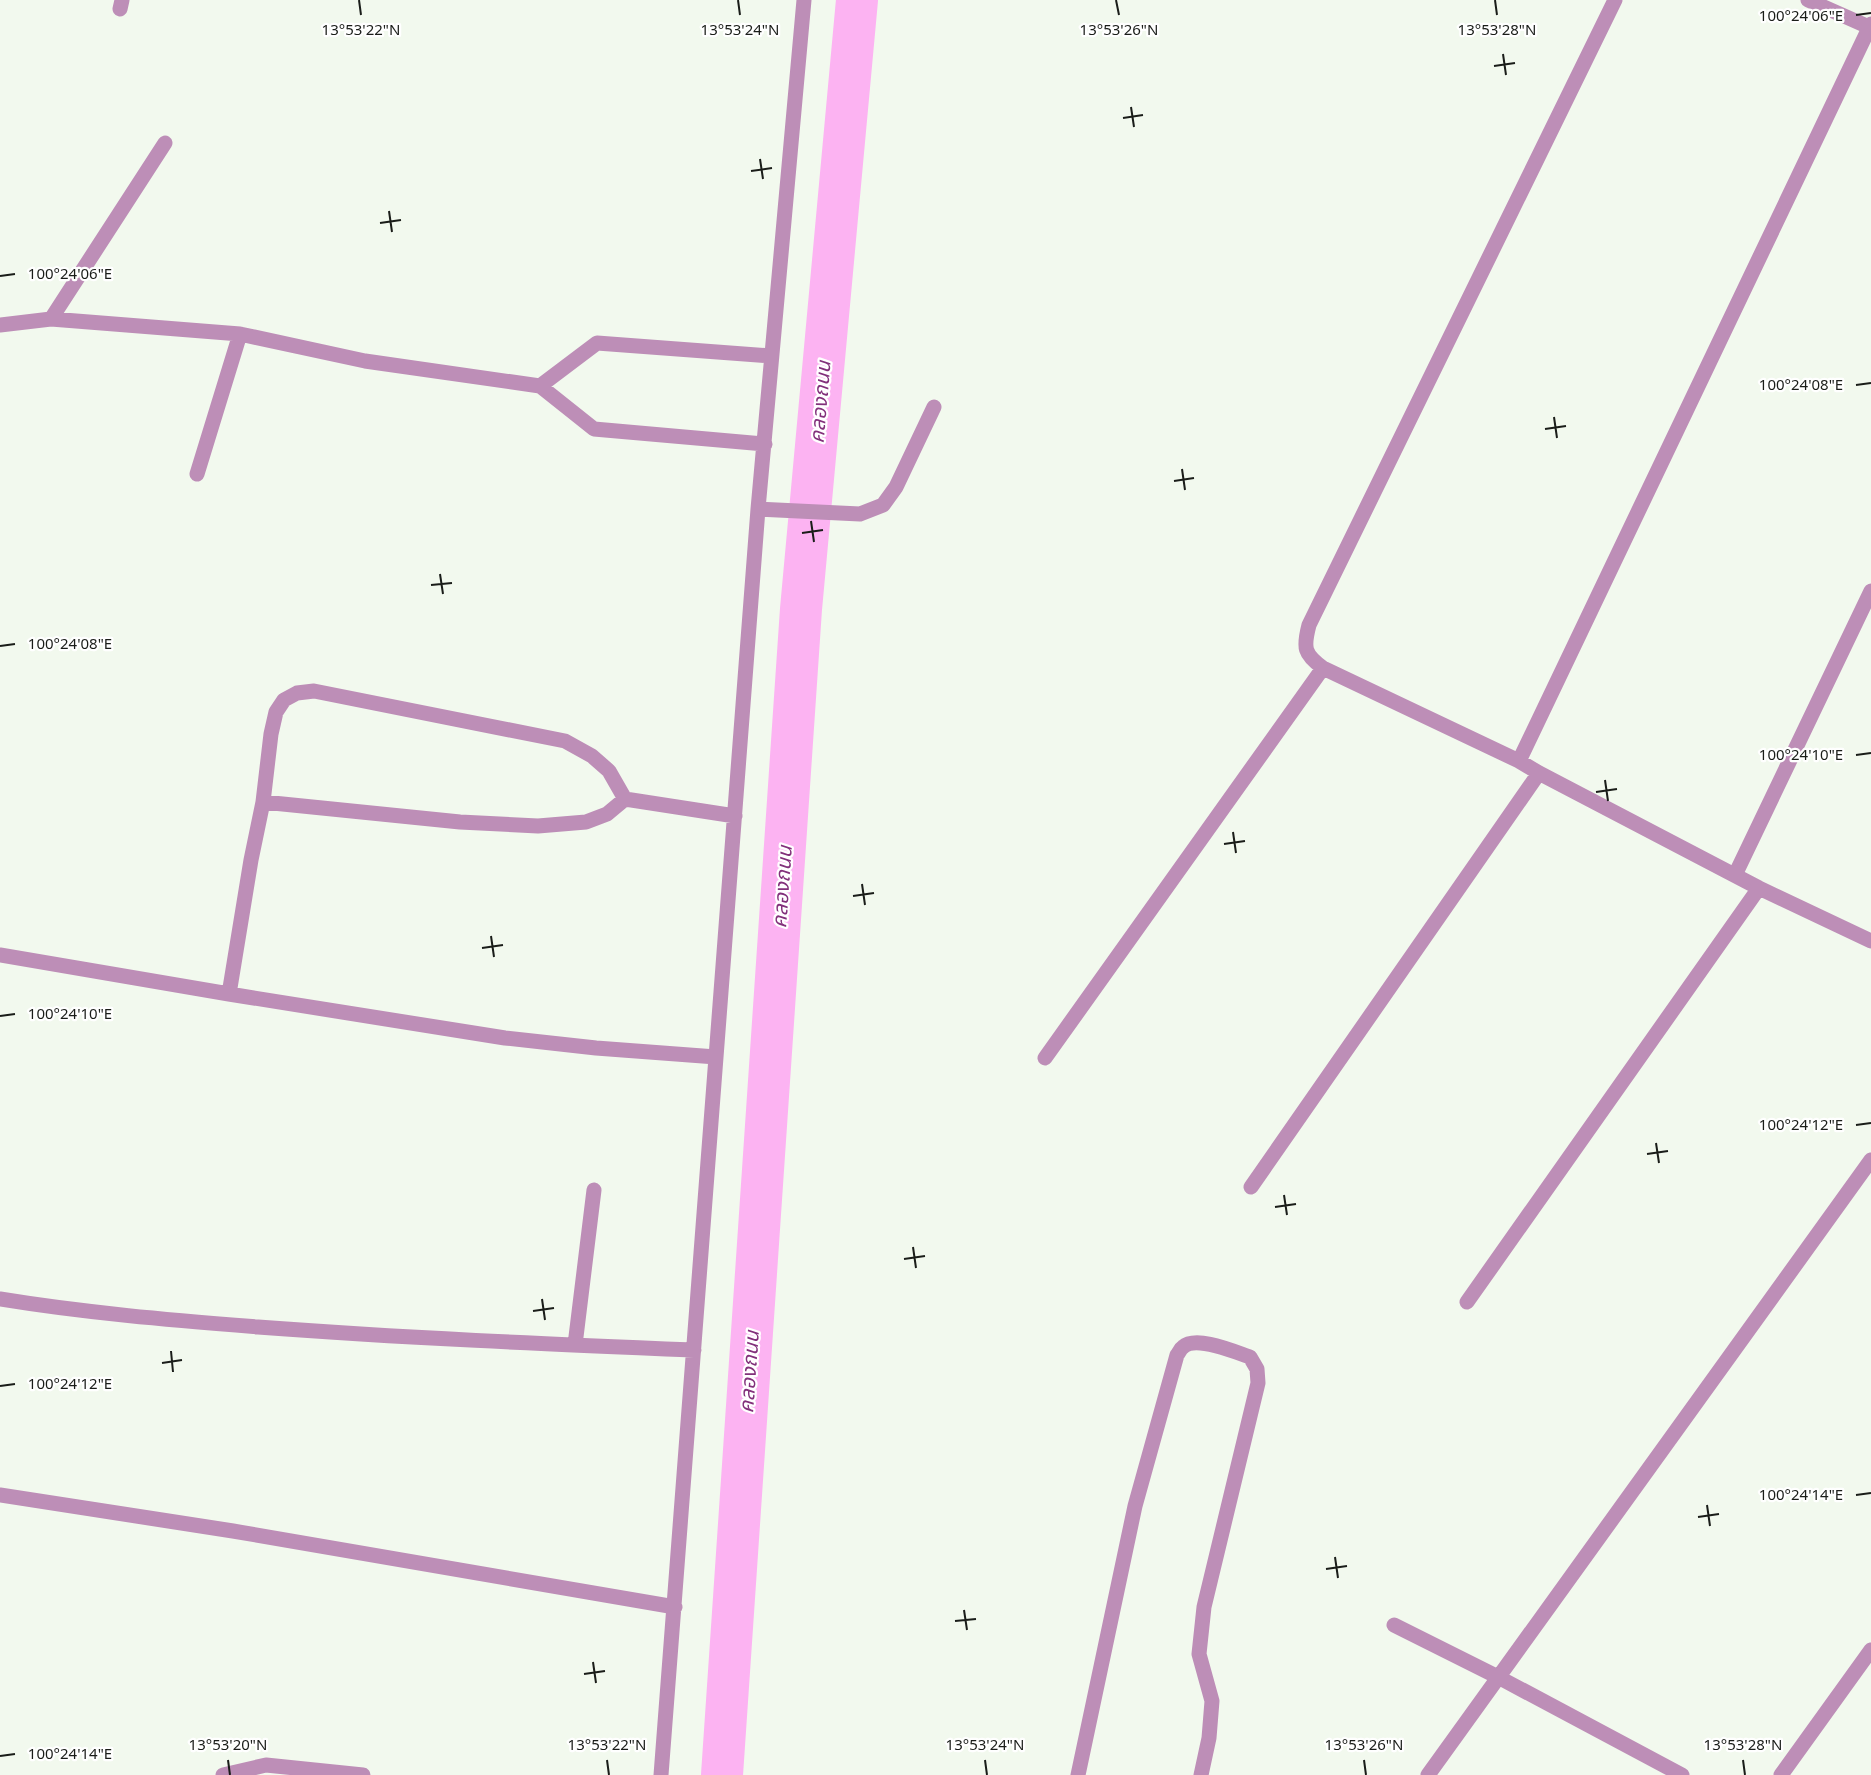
<svg xmlns="http://www.w3.org/2000/svg" width="1871" height="1775" viewBox="0 0 1871 1775" font-family="Georgia,'Noto Sans Thai',serif">
<style>
.lines{fill:none;stroke-linecap:round;stroke-linejoin:round}
.canal{stroke:#fcb3f2;stroke-width:42}
.minor{stroke:#bd8eb7;stroke-width:15}
.ticks{fill:none;stroke:#1a1d19;stroke-width:2}
.labels{text-anchor:middle;stroke-width:4.5;stroke-linejoin:round;paint-order:stroke}
.water-label{font-size:20px;font-style:italic;fill:#82307b;stroke:#fff}
.ticks-label{font-size:15px;text-anchor:middle;fill:#1a1d19;stroke:#fff;stroke-width:4.5;stroke-linejoin:round;paint-order:stroke}
</style>
<rect width="100%" height="100%" fill="#f2f9ee"/>
<g class="lines">
<path class="canal" d="M 722,1775 L 801,609 L 857,0"/>
<path class="minor" d="M 1615,0 L 1309,625 C 1303,648 1304,654 1323,668 L 1519,761 L 1539,773 L 1759,888 L 1871,941
M 1808,0 L 1871,28
M 120,9 L 122,0
M 51,319 L 165,143
M 0,325 L 51,319 L 240,334 L 365,361 L 540,386 L 594,429 L 765,444
M 540,386 L 597,343 L 771,356
M 197,474 L 240,334
M 758,509 L 860,514 L 883,505 L 896,487 L 934,407
M 1519,761 L 1871,24
M 263,802 L 460,822 L 538,826 L 586,822 L 607,814 L 625,799
M 1735,875 L 1871,591
M 0,955 L 229,994 L 505,1038 L 596,1048 L 716,1057
M 229,994 L 251,860 L 263,802 L 271,734 L 276,712 L 284,700 L 297,693 L 314,691 L 565,741 L 592,756 L 609,771 L 625,799 L 735,816
M 1045,1058 L 1323,668
M 1251,1187 L 1539,773
M 0,1299 C 85,1313 171,1320 258,1327 C 403,1338 548,1344 694,1350
M 1467,1302 L 1759,888
M 575,1345 L 594,1190
M 0,1495 L 233,1531 L 675,1607
M 1394,1625 L 1498,1677 L 1682,1775
M 223,1775 L 266,1765 L 363,1775
M 661,1775 L 758,509 L 804,0
M 1078,1775 L 1135,1506 L 1177,1355 C 1179,1353 1180,1349 1183,1347 C 1196,1335 1235,1352 1250,1357 L 1257,1369 L 1258,1383 L 1204,1607 L 1199,1654 L 1212,1701 L 1209,1738 L 1201,1775
M 1428,1775 L 1871,1160
M 1781,1775 L 1871,1650"/>
</g>
<path class="ticks" d="M 359,0 L 361,15M 738,0 L 740,15M 1116,0 L 1119,15M 1495,0 L 1497,15M 1856,15 L 1871,13M 1503,54 L 1506,75M 1494,66 L 1515,63M 1131,107 L 1134,127M 1123,118 L 1143,115M 760,159 L 763,179M 751,171 L 772,168M 389,211 L 392,232M 380,223 L 401,220M 0,276 L 15,274M 1856,385 L 1871,383M 1554,417 L 1557,438M 1545,429 L 1566,426M 1182,469 L 1185,490M 1174,481 L 1194,478M 811,521 L 814,542M 802,533 L 823,530M 440,574 L 443,594M 431,585 L 452,583M 0,646 L 15,644M 1856,755 L 1871,753M 1605,780 L 1608,801M 1596,792 L 1617,789M 1233,832 L 1236,853M 1224,844 L 1245,841M 862,884 L 865,905M 853,896 L 874,893M 491,936 L 494,957M 482,948 L 503,945M 0,1016 L 15,1014M 1856,1125 L 1871,1123M 1656,1143 L 1659,1163M 1647,1154 L 1668,1151M 1284,1195 L 1287,1215M 1275,1207 L 1296,1204M 913,1247 L 916,1268M 904,1259 L 925,1256M 542,1299 L 545,1320M 533,1311 L 554,1308M 171,1351 L 173,1372M 162,1363 L 182,1360M 0,1386 L 15,1384M 1856,1495 L 1871,1493M 1707,1505 L 1710,1526M 1698,1517 L 1719,1514M 1335,1557 L 1338,1578M 1326,1569 L 1347,1566M 964,1610 L 967,1630M 955,1621 L 976,1619M 593,1662 L 596,1683M 584,1674 L 605,1671M 0,1756 L 15,1754M 228,1760 L 230,1775M 607,1760 L 609,1775M 985,1760 L 987,1775M 1364,1760 L 1366,1775M 1743,1760 L 1745,1775"/>
<g class="labels">
<g class="water-label">
<text transform="translate(820 402) rotate(-85)" y="7">คลองถนน</text>
<text transform="translate(782 887) rotate(-86)" y="7">คลองถนน</text>
<text transform="translate(749 1372) rotate(-86)" y="7">คลองถนน</text>
</g>
</g>
<g class="ticks-label">
<text x="1801" y="21">100°24'06"E</text>
<text x="361" y="35">13°53'22"N</text>
<text x="740" y="35">13°53'24"N</text>
<text x="1119" y="35">13°53'26"N</text>
<text x="1497" y="35">13°53'28"N</text>
<text x="70" y="279">100°24'06"E</text>
<text x="1801" y="390">100°24'08"E</text>
<text x="70" y="649">100°24'08"E</text>
<text x="1801" y="760">100°24'10"E</text>
<text x="70" y="1019">100°24'10"E</text>
<text x="1801" y="1130">100°24'12"E</text>
<text x="70" y="1389">100°24'12"E</text>
<text x="1801" y="1500">100°24'14"E</text>
<text x="228" y="1750">13°53'20"N</text>
<text x="607" y="1750">13°53'22"N</text>
<text x="985" y="1750">13°53'24"N</text>
<text x="1364" y="1750">13°53'26"N</text>
<text x="1743" y="1750">13°53'28"N</text>
<text x="70" y="1759">100°24'14"E</text>
</g>
</svg>
